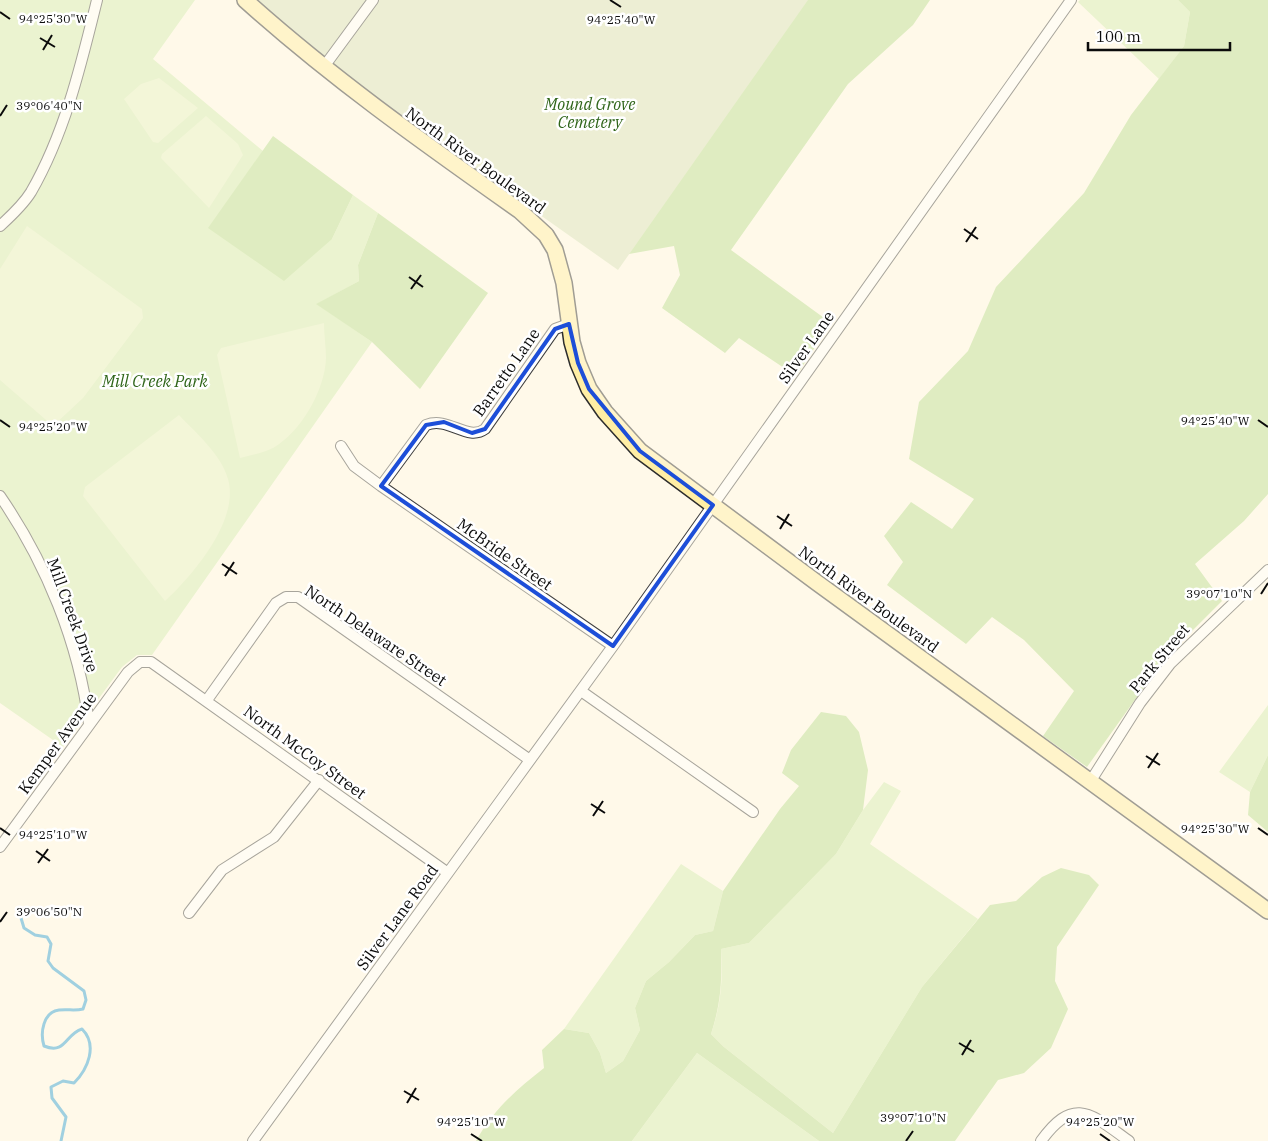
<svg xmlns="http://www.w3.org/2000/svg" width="1268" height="1141" viewBox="0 0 1268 1141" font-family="'IBM Plex Serif',serif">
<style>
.green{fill:#d3ebb1}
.forest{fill:#b8dc90}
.cemetery{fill:#d7e1ba}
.pitch{fill:#e5f1c4}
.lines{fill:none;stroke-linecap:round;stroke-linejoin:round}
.stream{stroke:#2e9ed4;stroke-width:3}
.minor-casing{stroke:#3e3e3e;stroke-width:12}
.secondary-casing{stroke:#2d2d2d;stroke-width:18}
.minor{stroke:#fff;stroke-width:10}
.secondary{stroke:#ffeea4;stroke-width:15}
.marked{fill:none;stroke:#1d4ed8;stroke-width:4;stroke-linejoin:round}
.ticks{fill:none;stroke:#0b0b0b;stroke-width:2}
.labels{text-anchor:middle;stroke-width:5;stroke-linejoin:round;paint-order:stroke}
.park-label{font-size:16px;font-style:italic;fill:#2f6519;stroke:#fff}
.street-label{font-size:16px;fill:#0b0b0b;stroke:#fff}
.ticks-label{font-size:12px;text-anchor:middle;fill:#0b0b0b;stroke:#fff;stroke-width:5;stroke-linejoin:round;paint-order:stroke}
</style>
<rect width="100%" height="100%" fill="#fff9e9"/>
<path class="green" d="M 0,0 L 195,0 L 153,59 L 263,151 L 209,228 L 332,239 L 353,195 L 378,213 L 358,265 L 359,281 L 317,304 L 372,342 L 152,655 L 137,655 L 122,667 L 63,747 L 0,703 Z
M 1080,0 L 1178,0 L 1190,12 L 1184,46 L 1159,79 L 1078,2 Z
M 1268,705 L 1268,755 L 1250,792 L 1219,772 Z
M 884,782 L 901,791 L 870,844 L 978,919 L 922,987 L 833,1133 L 724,1047 L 711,1034 C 721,1005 723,980 721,949 L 749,943 L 786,905 L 836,854 L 863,810 Z
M 681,864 L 723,891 L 713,931 L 695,935 L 669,962 L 646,981 L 635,1008 L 640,1030 L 623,1061 L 606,1073 L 600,1053 L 589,1033 L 564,1029 Z
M 697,1053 L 819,1141 L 632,1141 Z"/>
<path class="forest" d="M 609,0 L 930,0 L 913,25 L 848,84 L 731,250 L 831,323 L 796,376 L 739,338 L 725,353 L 662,308 L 680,275 L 674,246 L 629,254 Z
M 1178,0 L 1268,0 L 1268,494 L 1244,521 L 1195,564 L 1222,601 L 1164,659 L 1087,767 L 1043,736 L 1074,691 L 1024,640 L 992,617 L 966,644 L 887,585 L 903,562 L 884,536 L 911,502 L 952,529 L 974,499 L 909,459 L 919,402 L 968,351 L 996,287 L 1084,193 L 1131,115 L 1184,46 L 1190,12 Z
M 273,136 L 353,195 L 332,239 L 284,281 L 208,228 Z
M 378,213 L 488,293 L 420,389 L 372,342 L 316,304 L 359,281 L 358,265 Z
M 821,712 L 846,716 L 859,732 L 868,770 L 863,810 L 836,854 L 749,943 L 721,949 C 722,982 721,1003 711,1034 L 724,1047 L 833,1133 L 922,987 L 990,905 L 1016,901 L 1042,877 L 1061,868 L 1089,875 L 1099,885 L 1057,947 L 1055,981 L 1068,1009 L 1051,1048 L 1024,1073 L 998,1080 L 955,1141 L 819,1141 L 697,1053 L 632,1141 L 476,1141 C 493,1110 516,1090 544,1068 L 542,1050 L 564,1029 L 589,1033 L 600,1053 L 606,1073 L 623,1061 L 640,1030 L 635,1008 L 646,981 L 669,962 L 695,935 L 713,931 L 723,891 L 780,809 L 799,786 L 782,773 L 791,750 Z
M 1268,755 L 1268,832 L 1248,815 L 1250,792 Z"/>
<path class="cemetery" d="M 257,0 L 808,0 L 618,270 L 338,72 Z"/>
<path class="pitch" d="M 159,78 L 198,108 L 158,143 L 153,142 L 124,99 L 141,84 Z
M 206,116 L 238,144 L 243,155 L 209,208 L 161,158 L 162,154 Z
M 27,226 L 142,309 L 143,318 L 83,398 L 53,426 L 0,380 L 0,269 Z
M 324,323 C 324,335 326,347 326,358 C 325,390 301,432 273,448 C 263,453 251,455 240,458 L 217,355 L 221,348 Z
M 179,415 C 196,433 221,454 228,479 C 240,520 193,575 165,601 L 83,496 L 85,487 Z"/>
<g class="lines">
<path class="stream" d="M 21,918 L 24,928 L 35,935 L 47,937 L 51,944 L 48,961 L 53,968 L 84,991 L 86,1000 L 83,1009 C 75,1011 68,1009 59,1010 C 43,1012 40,1033 44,1046 C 66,1055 65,1034 82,1029 C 98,1045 88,1069 74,1083 L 63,1081 L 51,1087 L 52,1098 L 66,1117 L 61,1141"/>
<g class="minor-casing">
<path id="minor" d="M 323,68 L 373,0
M 0,226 C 11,216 23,205 31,192 C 65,133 81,65 97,0
M 341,446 L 354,466 L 381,486 L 613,646
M 381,486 L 426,425 C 449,416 467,442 485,429 L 555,329 L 569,324
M 0,496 C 46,563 79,643 89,724
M 581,691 L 753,812
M 207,700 L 276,603 L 286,597 L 298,597 L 530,760
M 1090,782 L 1140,703 L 1170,664 L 1268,570
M 0,847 L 128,672 L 140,662 L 151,662 L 448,873
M 189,913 L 222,870 L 274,837 L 319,780
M 253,1141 L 613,646 L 1071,0
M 1041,1141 C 1074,1095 1091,1114 1129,1141"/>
</g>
<g class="secondary-casing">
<path id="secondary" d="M 245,0 C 333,79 424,143 520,211 L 546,235 L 555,250 L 564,283 L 572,342 L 578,363 L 589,389 L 605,412 L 640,451 L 816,582 L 1268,911"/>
</g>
<use href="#minor" class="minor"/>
<use href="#secondary" class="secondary"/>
</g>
<path d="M0 0H1268V1141H0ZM 569,324 L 578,363 L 589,389 L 640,451 L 713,505 L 613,646 L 381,486 L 426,425 L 444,422 L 472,433 L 485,429 L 555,329 Z" fill="#fff9e9" fill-opacity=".55" fill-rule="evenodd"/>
<path class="marked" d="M 569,324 L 578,363 L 589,389 L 640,451 L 713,505 L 613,646 L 381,486 L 426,425 L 444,422 L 472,433 L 485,429 L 555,329 Z"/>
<path class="ticks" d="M 610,0 L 621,7M 0,12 L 10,19M 40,38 L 55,47M 43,50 L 52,35M 0,116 L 7,105M 964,229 L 978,239M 966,242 L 976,227M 409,277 L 423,287M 411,289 L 421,275M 0,420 L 10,427M 1258,420 L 1268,427M 777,516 L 792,526M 780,529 L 789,514M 222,564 L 237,574M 225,576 L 234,562M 1261,594 L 1268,583M 1146,756 L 1160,765M 1148,768 L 1158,753M 591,804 L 605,813M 593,816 L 603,801M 0,828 L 10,835M 1258,828 L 1268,835M 36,851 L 50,861M 38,863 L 48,849M 0,922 L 7,912M 959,1043 L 974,1052M 962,1055 L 971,1040M 404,1091 L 419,1100M 407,1103 L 416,1088M 471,1134 L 482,1141M 1100,1134 L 1110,1141M 906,1141 L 913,1131"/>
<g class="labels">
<g class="park-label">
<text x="590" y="110">Mound Grove<tspan x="590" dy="18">Cemetery</tspan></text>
<text x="155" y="387">Mill Creek Park</text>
</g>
<g class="street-label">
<text transform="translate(476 160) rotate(36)" y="6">North River Boulevard</text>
<text transform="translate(806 347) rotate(-55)" y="6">Silver Lane</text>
<text transform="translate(506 372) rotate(-55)" y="6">Barretto Lane</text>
<text transform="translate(505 554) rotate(35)" y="6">McBride Street</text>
<text transform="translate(869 599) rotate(36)" y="6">North River Boulevard</text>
<text transform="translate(73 615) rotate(70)" y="6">Mill Creek Drive</text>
<text transform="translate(376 635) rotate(34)" y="6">North Delaware Street</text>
<text transform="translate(1159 658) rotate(-50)" y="6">Park Street</text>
<text transform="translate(57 743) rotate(-54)" y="6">Kemper Avenue</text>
<text transform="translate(305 752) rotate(36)" y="6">North McCoy Street</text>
<text transform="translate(397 917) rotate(-54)" y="6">Silver Lane Road</text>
</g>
</g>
<g class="ticks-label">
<text x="53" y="23">94°25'30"W</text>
<text x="621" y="24">94°25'40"W</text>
<text x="49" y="110">39°06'40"N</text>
<text x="1215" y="425">94°25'40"W</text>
<text x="53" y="431">94°25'20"W</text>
<text x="1219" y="598">39°07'10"N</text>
<text x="1215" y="833">94°25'30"W</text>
<text x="53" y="839">94°25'10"W</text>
<text x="49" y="916">39°06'50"N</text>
<text x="913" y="1122">39°07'10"N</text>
<text x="471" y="1126">94°25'10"W</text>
<text x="1100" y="1126">94°25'20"W</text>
</g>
<path d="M1088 42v8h142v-8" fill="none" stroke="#0b0b0b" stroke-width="2.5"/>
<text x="1096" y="42" font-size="15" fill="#0b0b0b" stroke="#ffffff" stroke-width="4" paint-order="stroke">100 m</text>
</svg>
